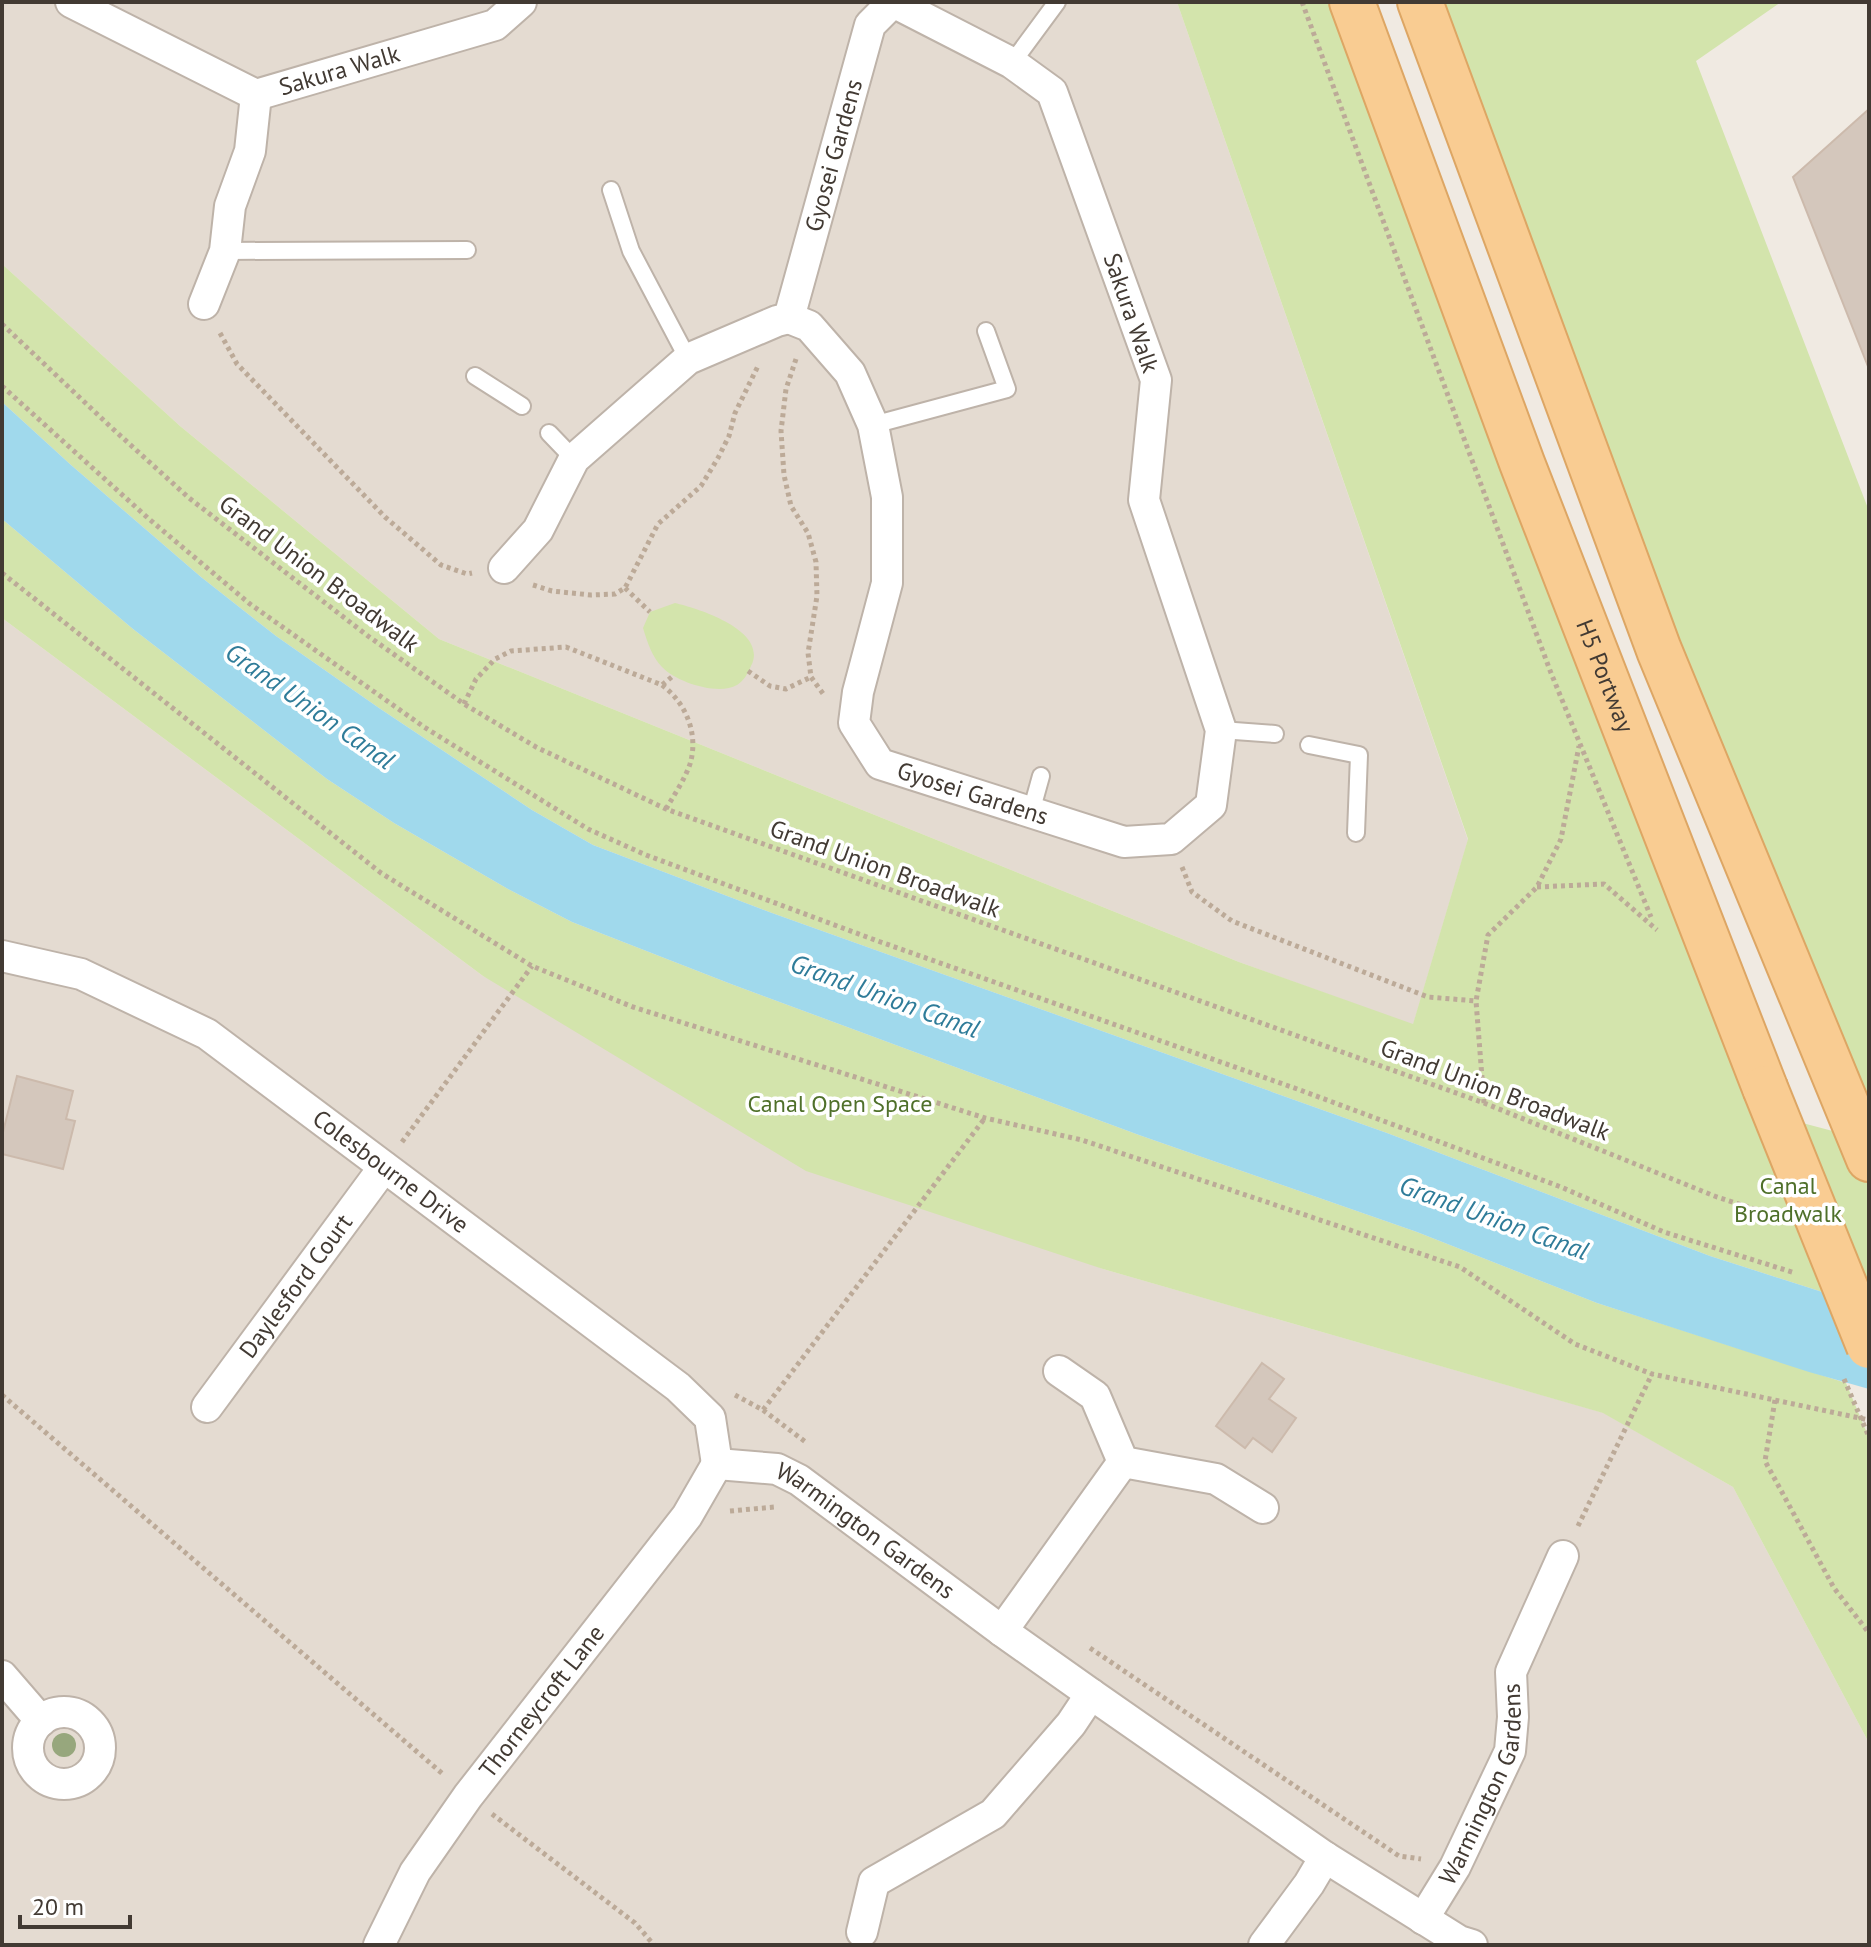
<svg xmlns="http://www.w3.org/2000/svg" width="1871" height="1947" viewBox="0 0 1871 1947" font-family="'PT Sans',sans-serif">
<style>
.residential{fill:#e4dbd1}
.green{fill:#d3e4ac}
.water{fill:#a0d9ec}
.building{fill:#d4c7bc;stroke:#ccbaac;stroke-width:2}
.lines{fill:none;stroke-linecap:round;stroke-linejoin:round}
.lane-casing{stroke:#beb3a9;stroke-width:20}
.street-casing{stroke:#beb3a9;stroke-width:34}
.primary-casing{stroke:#dda664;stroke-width:48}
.path{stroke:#bcaa98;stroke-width:5;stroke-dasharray:4 4;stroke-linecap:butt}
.lane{stroke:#fff;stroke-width:16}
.street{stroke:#fff;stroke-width:30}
.primary{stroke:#f9cc92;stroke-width:44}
.primary-bridge-casing{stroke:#dda664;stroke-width:48;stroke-linecap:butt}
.path-bridge{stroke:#bcaa98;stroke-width:5;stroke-dasharray:4 4;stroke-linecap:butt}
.primary-bridge{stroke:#f9cc92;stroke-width:44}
.tree{fill:#97a77d}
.labels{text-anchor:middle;stroke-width:7;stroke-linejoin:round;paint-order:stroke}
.street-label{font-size:24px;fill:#423a33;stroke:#fff}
.park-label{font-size:24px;fill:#4f702a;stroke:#fff}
.water-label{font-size:26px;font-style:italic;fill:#2f7c99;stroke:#fff}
</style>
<rect width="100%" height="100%" fill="#f0eae2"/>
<path class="residential" d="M 2,2 L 1177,2 L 1468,840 L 1413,1025 L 1239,962 L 439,639 L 180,426 L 2,264 Z
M 2,618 L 483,976 L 1103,1269 L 1604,1413 L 1733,1487 L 1869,1743 L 1869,1945 L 2,1945 Z"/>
<path class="green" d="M 1177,2 L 1352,2 L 1776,1116 L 1859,1138 L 1421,2 L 1781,2 L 1696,61 L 1869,511 L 1869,1307 L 1710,1256 L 1387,1133 L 772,913 L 593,845 L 532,810 L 379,708 L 276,636 L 201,577 L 71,465 L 2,402 L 2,264 L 180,426 L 439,639 L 1239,962 L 1413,1024 L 1468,839 Z
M 2,519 L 133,629 L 327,779 L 394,823 L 508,889 L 572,922 L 731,984 L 1139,1135 L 1417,1232 L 1597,1303 L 1846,1383 L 1869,1438 L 1869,1743 L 1733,1487 L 1603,1413 L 1103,1269 L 806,1171 L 483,976 L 2,618 Z
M 675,603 C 700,609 769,631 751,666 C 748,673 744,681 737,685 C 718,696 676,682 662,667 C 652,657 647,641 643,628 L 650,612 Z"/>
<path class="water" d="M 2,402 L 71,465 L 201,577 L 276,636 L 379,708 L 532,810 L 593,845 L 772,913 L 1387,1133 L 1710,1256 L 1869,1307 L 1869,1389 L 1809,1372 L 1597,1303 L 1417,1232 L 1139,1135 L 731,984 L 572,922 L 508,889 L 394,823 L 327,779 L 133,629 L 2,519 Z"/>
<path class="building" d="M 1869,109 L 1869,369 L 1793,177 Z
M 17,1076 L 73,1091 L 66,1119 L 75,1121 L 63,1169 L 2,1154 L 2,1136 Z
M 1262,1363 L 1284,1379 L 1269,1399 L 1296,1418 L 1272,1452 L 1253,1438 L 1245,1448 L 1216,1426 Z"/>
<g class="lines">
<g class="lane-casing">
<path id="lane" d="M 1012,63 L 1057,2
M 611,190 L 631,251 L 688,359
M 225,251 L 467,250
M 475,376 L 522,406
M 873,425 L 1007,389 L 986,331
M 549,433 L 574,459
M 1221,730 L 1275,734
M 1309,745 L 1359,755 L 1356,833
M 1031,812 L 1041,776"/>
</g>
<g class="street-casing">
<g id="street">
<path id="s1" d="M 71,2 L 256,95 L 495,25 L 521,2"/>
<path d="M 204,304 L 225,251 L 230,206 L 250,151 L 256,95"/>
<path id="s2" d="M 789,318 L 809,326 L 850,373 L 873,425 L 887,497 L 887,583 L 858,692 L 854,723 L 880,764 L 1124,842 L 1171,839 L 1211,805 L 1221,730 L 1144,500 L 1156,380 L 1052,92 L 1012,63 L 893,2"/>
<path id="s3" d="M 504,568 L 538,530 L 574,459 L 688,359 L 777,321 L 789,318 L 870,25 L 893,2"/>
<path id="s4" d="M 2,956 L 81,974 L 207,1034 L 678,1387 L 710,1418 L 717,1464"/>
<path d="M 1059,1371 L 1095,1396 L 1123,1462 L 1216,1479 L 1263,1508"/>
<path id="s5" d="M 207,1407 L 384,1167"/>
<path id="s6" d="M 717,1464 L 777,1469 L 799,1480 L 1002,1631 L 1091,1694 L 1325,1857 L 1459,1941 L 1472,1945"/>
<path d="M 1002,1631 L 1123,1462"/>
<path d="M 2,1676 L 41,1721"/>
<circle cx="64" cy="1748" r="36"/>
<path id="s7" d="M 1423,1919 L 1455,1867 L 1510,1751 L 1513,1717 L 1511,1672 L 1563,1556"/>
<path d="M 862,1932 L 874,1882 L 993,1814 L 1071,1724 L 1091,1694"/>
<path id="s8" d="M 379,1945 L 415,1872 L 468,1796 L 687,1516 L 717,1464"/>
<path d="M 1264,1945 L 1309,1884 L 1325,1857"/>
</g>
</g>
<g class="primary-casing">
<g id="primary">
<path id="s9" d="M 1352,2 L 1522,463 L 1765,1088"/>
<path d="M 1420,2 L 1659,650 L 1869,1159"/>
</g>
</g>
<path class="path" d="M 1302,2 L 1551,673 L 1651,917
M 2,324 L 113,429 L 189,498 L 368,636 L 464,704 L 536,747 L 666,809 L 1484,1103 L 1717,1197 L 1773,1215
M 220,333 L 237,364 L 385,517 L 441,565 L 467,574 L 472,573
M 796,359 L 786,389 L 781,431 L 784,475 L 791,506 L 808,533 L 816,562 L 817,596 L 808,653 L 811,677 L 824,695
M 2,386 L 149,519 L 250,604 L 424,727 L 588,829 L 646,855 L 875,940 L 1300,1090 L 1561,1187 L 1664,1232 L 1795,1273
M 2,573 L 381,873 L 532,966 L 633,1007 L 985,1118 L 1082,1140 L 1460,1267 L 1575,1344 L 1652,1374 L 1869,1420
M 533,585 L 552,591 L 591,595 L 615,594 L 625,588 L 658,524 L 701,486 L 718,458 L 729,436 L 735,413 L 758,366
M 625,588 L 650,612
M 748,671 L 770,686 L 786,689 L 811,677
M 662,685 C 686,703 699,734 690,764 C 685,779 674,795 666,809
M 464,704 L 476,679 L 495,659 L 511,651 L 566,647 L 662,685 L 673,676
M 1182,867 L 1192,892 L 1232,921 L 1428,997 L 1476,1001
M 1537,887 L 1604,884 L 1657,930
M 1484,1103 L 1476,1001 L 1488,935 L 1537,887 L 1561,839 L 1579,746
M 402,1142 L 532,966
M 2,1395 L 444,1775
M 735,1395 L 763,1410 L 985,1118
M 1775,1400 L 1765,1461 L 1834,1588 L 1869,1633
M 763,1410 L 807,1443
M 730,1511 L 775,1507
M 1578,1526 L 1652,1374
M 1090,1648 L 1399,1856 L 1421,1859
M 492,1814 L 635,1923 L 654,1945"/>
<use href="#lane" class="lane"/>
<use href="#street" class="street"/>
<use href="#primary" class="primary"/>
<g class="primary-bridge-casing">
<path id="primary-bridge" d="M 1765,1088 L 1869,1346"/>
</g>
<path class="path-bridge" d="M 1844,1379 L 1869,1437"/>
<use href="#primary-bridge" class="primary-bridge"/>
</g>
<circle class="tree" cx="64" cy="1745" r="12"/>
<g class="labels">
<g class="street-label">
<text dy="8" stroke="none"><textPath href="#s1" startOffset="294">Sakura Walk</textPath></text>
<text dy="8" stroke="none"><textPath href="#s3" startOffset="560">Gyosei Gardens</textPath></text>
<text transform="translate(1131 313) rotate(71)" y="8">Sakura Walk</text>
<text transform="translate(319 574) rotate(37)" y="8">Grand Union Broadwalk</text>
<text dy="8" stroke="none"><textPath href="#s9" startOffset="720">H5 Portway</textPath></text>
<text dy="8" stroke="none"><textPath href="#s2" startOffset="590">Gyosei Gardens</textPath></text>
<text transform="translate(885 869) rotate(20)" y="8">Grand Union Broadwalk</text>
<text transform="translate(1495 1090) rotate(21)" y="8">Grand Union Broadwalk</text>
<text dy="8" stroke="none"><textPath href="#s4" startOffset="450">Colesbourne Drive</textPath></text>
<text dy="8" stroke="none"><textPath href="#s5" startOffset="150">Daylesford Court</textPath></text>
<text dy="8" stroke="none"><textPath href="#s6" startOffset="168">Warmington Gardens</textPath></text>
<text dy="8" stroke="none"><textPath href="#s8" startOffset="294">Thorneycroft Lane</textPath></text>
<text dy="8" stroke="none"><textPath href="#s7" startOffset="150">Warmington Gardens</textPath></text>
</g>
<g class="park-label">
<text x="840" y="1112">Canal Open Space</text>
<text x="1788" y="1194">Canal<tspan x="1788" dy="28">Broadwalk</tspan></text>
</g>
<g class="water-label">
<text transform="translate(310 706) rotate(35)" y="9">Grand Union Canal</text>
<text transform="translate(885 996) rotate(20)" y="9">Grand Union Canal</text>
<text transform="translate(1494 1218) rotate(20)" y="9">Grand Union Canal</text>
</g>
</g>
<rect width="1871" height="1947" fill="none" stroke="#423a33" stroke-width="8"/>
<path d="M20 1915v12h110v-12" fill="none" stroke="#423a33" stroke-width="4"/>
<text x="32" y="1915" font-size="24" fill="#423a33" stroke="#ffffff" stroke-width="6" paint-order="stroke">20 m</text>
</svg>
